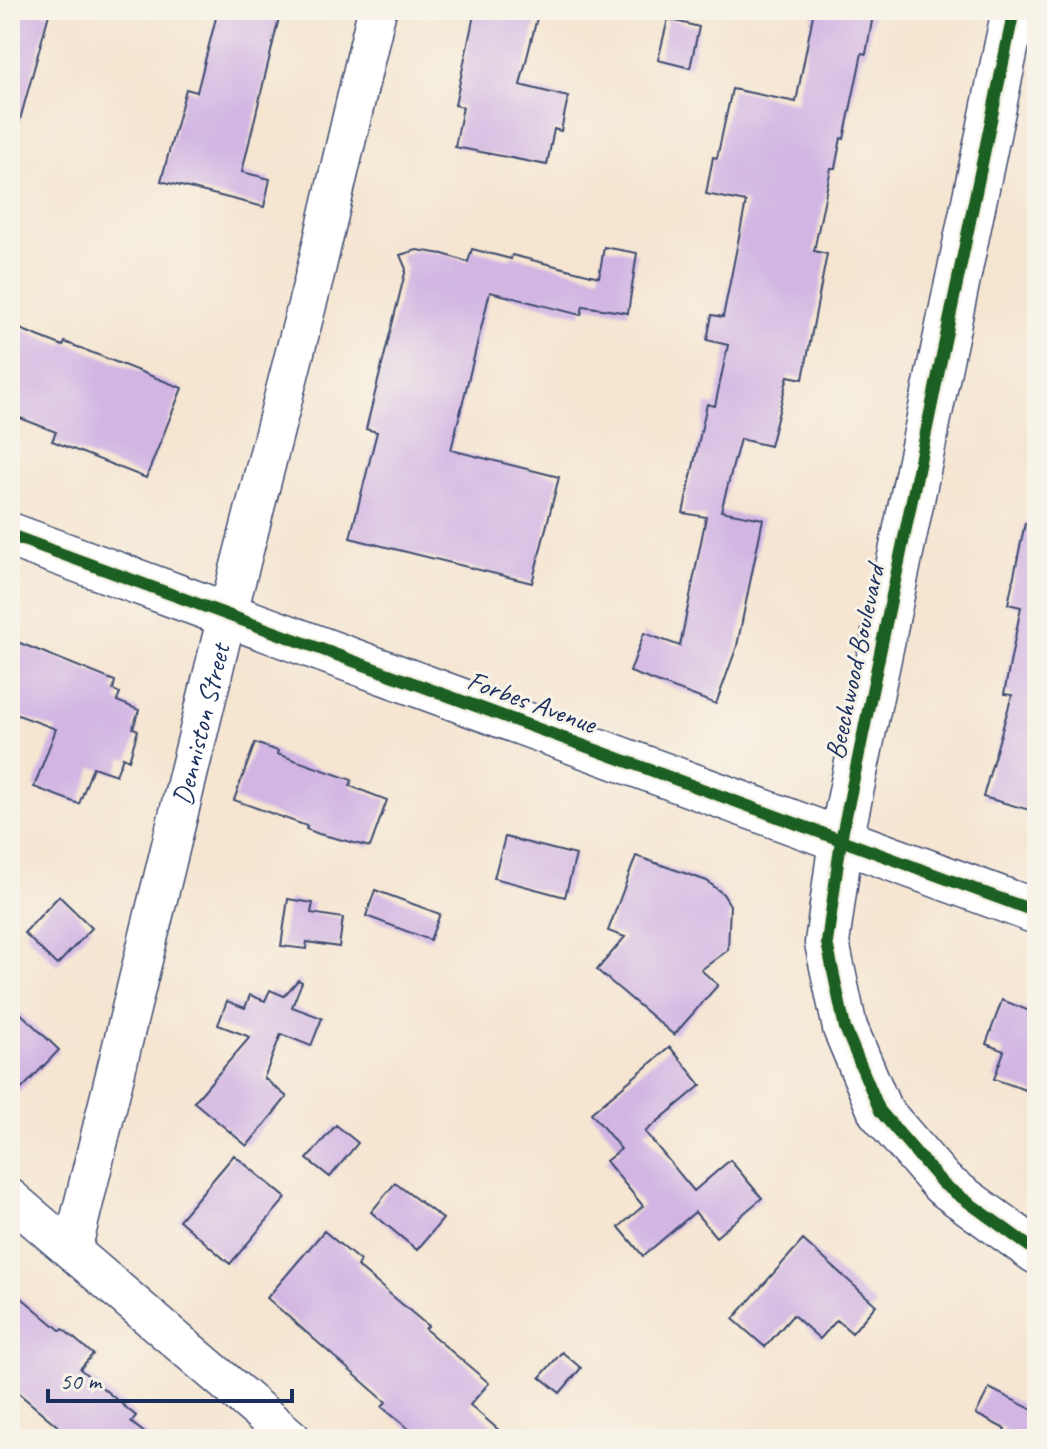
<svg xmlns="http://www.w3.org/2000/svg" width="1047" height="1449" viewBox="0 0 1047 1449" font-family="Caveat,sans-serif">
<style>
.building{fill:#d2b5e3}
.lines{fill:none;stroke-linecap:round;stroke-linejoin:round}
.minor-casing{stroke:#3c4a6f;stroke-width:41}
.secondary-casing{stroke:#3c4a6f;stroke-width:47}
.primary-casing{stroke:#3c4a6f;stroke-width:47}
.minor{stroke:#fff;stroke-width:38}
.secondary{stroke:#fff;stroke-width:44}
.primary{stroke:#fff;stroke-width:44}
.cycleway-casing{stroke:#f7f3e8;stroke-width:17}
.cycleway{stroke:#1b5e20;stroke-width:12}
.labels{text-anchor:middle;stroke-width:6;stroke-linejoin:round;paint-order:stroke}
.street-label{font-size:28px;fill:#1b2f5e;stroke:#f7f3e8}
</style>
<rect width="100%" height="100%" fill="#f7f3e8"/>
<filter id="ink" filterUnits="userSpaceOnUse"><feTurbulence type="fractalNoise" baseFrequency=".0125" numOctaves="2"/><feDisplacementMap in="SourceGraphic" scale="16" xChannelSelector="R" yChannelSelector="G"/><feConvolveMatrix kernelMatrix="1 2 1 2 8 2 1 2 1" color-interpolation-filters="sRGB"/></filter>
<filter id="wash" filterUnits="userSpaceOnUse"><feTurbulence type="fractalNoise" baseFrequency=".006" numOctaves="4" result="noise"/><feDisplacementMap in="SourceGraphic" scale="32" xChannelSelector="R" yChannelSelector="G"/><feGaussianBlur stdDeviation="1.8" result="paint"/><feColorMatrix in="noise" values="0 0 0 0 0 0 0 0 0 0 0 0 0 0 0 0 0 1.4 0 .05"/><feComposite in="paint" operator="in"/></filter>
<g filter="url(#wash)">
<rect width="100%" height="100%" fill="#f5e5d1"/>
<g id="blocks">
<path class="building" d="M 16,10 L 33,10 L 49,14 L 18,127 L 10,126 L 10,32 Z
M 218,10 L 247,10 L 279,18 L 242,172 L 270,179 L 264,207 L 161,181 L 186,89 L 197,92 Z
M 475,10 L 539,10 L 520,85 L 568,97 L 561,131 L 554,129 L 547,165 L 455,147 L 463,107 L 455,105 Z
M 814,10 L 874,10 L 866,54 L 862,53 L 844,139 L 841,138 L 835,168 L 831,168 L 814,251 L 827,254 L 803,379 L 788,376 L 770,446 L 740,439 L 721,511 L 763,519 L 737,646 L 716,704 L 630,672 L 644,633 L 680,646 L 706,517 L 683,513 L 707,404 L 715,406 L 728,345 L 707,340 L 712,315 L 723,317 L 746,202 L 706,194 L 713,157 L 717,158 L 732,89 L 796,102 Z
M 668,19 L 699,27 L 690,68 L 658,60 Z
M 604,247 L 637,253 L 628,313 L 583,306 L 581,315 L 490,292 L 451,450 L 559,477 L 532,583 L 350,538 L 377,432 L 366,429 L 406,269 L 400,255 L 417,250 L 443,254 L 468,262 L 472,249 L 511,259 L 512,255 L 599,277 Z
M 10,325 L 63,346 L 65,342 L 182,388 L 146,478 L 52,441 L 56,432 L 10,414 Z
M 1025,523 L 1037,525 L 1037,812 L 983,797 L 1012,695 L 1004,694 L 1021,607 L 1008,604 Z
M 10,639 L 115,681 L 113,690 L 120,693 L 117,701 L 139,710 L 133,728 L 138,730 L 129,760 L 123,757 L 116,775 L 93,767 L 79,804 L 34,787 L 56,729 L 10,712 Z
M 255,743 L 278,751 L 277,754 L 352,780 L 350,786 L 387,800 L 370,847 L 319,834 L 306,829 L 307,826 L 234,800 Z
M 505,837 L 576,855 L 565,897 L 494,878 Z
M 636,856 L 707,881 L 723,894 L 730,905 L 728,950 L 701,970 L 718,985 L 674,1035 L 597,970 L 625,937 L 608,931 Z
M 375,890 L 440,914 L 430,940 L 366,916 Z
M 59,896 L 92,928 L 57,965 L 24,933 Z
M 288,899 L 313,903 L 311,913 L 343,918 L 339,947 L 307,942 L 306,949 L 281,946 Z
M 298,980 L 302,982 L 292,1007 L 322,1018 L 311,1046 L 281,1034 L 264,1078 L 287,1097 L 247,1146 L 194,1102 L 250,1037 L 218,1025 L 227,1001 L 245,1008 L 250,995 L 265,1001 L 270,990 L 284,996 Z
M 1002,1000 L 1037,1014 L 1037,1094 L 994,1079 L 1004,1051 L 986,1044 Z
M 10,1003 L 59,1050 L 10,1101 Z
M 670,1047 L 701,1085 L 645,1132 L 694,1191 L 730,1160 L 762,1198 L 716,1237 L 695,1212 L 643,1256 L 619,1227 L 643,1206 L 606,1161 L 621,1149 L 591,1113 Z
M 336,1125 L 358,1143 L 330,1177 L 307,1159 Z
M 234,1155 L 286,1198 L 230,1264 L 179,1220 Z
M 395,1183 L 443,1219 L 417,1250 L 371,1212 Z
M 324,1231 L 360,1261 L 357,1266 L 428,1326 L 425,1329 L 489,1383 L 470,1405 L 509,1439 L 421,1439 L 382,1407 L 386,1402 L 267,1298 Z
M 803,1240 L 876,1305 L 852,1333 L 837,1320 L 820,1339 L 793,1315 L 765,1347 L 733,1319 Z
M 10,1288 L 61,1331 L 63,1329 L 93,1354 L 80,1369 L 136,1416 L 131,1422 L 152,1439 L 73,1439 L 10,1386 Z
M 562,1352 L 581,1368 L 560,1393 L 540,1377 Z
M 989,1388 L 1037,1412 L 1037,1439 L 1000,1439 L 1005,1429 L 976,1414 Z"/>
</g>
</g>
<g filter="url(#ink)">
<use href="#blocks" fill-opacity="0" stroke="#3c4a6f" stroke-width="2"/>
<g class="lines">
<g class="minor-casing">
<g id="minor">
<path d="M 10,1198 L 292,1439"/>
<path id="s1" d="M 72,1251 L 220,644 L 316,270 L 377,10"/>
</g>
</g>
<g class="secondary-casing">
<path id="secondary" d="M 1014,10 L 841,840 L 827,943 L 845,1028 L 880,1111 L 943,1184 L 1037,1252"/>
</g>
<g class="primary-casing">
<path id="primary" d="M 10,535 L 1037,912"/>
</g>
<use href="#minor" class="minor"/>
<use href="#secondary" class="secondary"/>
<use href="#primary" class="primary"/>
<g class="cycleway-casing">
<path id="cycleway" d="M 1014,10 L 841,840 L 827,943 L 845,1028 L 880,1111 L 943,1184 L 1037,1252
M 10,535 L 1037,912"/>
</g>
<use href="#cycleway" class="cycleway"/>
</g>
</g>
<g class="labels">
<g class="street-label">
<text transform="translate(854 662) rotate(-78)" y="10">Beechwood Boulevard</text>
<text transform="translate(532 701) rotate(20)" y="10">Forbes Avenue</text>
<text dy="10" stroke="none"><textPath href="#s1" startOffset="542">Denniston Street</textPath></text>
</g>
</g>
<rect width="1047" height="1449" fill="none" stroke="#f7f3e8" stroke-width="40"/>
<path d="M48 1389v12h244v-12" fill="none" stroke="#1b2f5e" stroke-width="4"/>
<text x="60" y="1389" font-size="24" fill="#1b2f5e" stroke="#f7f3e8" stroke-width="6" paint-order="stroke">50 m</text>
</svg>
